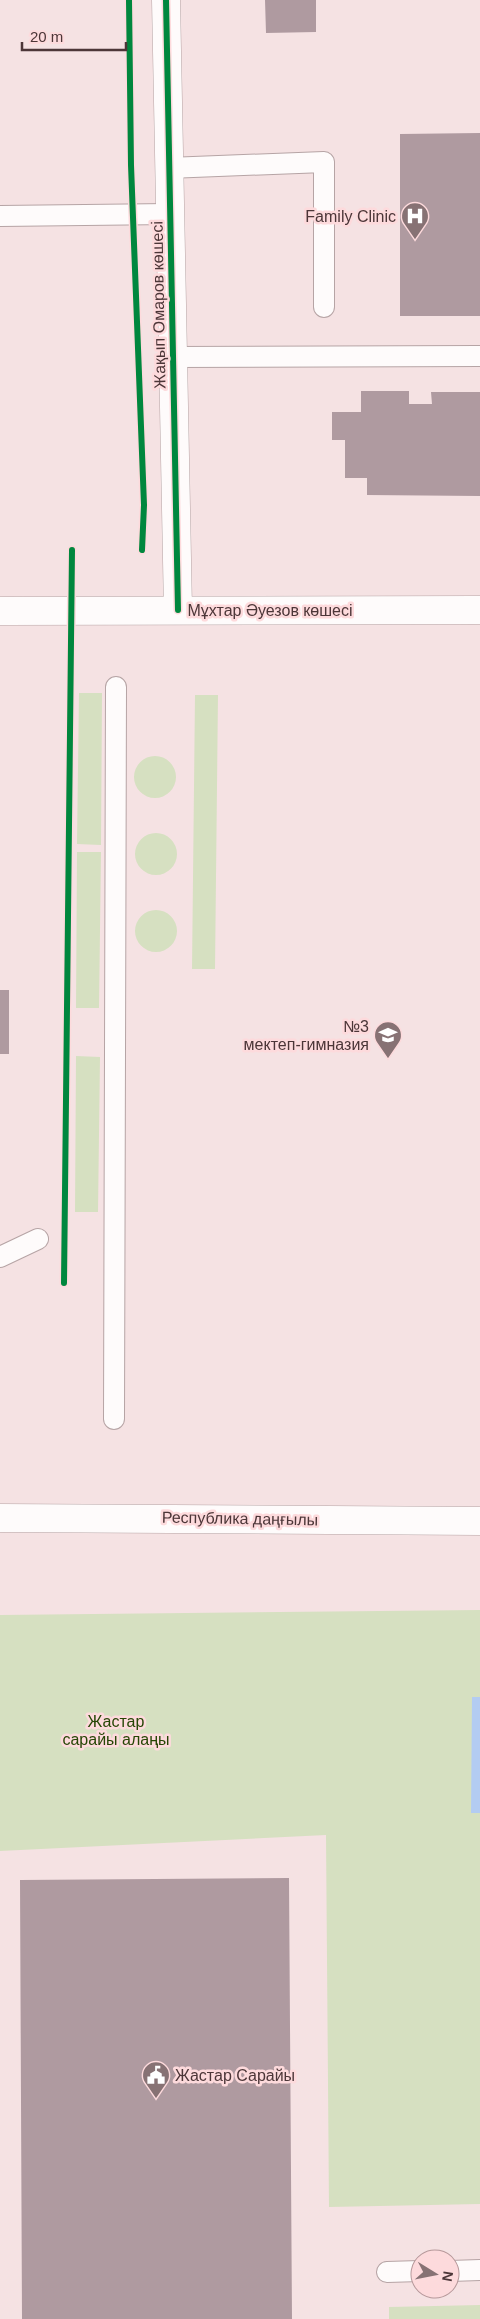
<svg xmlns="http://www.w3.org/2000/svg" width="480" height="2319" viewBox="0 0 480 2319" font-family="Helvetica,sans-serif">
<style>
.green{fill:#d6e0c1}
.water{fill:#b3ccf2}
.building{fill:#af9aa0}
.lines{fill:none;stroke-linecap:round;stroke-linejoin:round}
.lane-casing{stroke:#b6a4a5;stroke-width:22}
.street-casing{stroke:#b6a4a5;stroke-width:29}
.secondary-casing{stroke:#b6a4a5;stroke-width:29}
.primary-casing{stroke:#b6a4a5;stroke-width:29}
.lane{stroke:#fefbfb;stroke-width:20}
.street{stroke:#fefbfb;stroke-width:28}
.secondary{stroke:#fefbfb;stroke-width:28}
.primary{stroke:#fefbfb;stroke-width:28}
.cycleway-casing{stroke:#fddadc;stroke-width:9}
.cycleway{stroke:#00873e;stroke-width:6}
.labels{text-anchor:middle;stroke-width:5;stroke-linejoin:round;paint-order:stroke}
.poi-label{font-size:16px;fill:#4c3638;stroke:#fddadc;text-anchor:end}
.street-label{font-size:16px;fill:#4c3638;stroke:#fddadc}
.park-label{font-size:16px;fill:#264605;stroke:#fddadc}
</style>
<rect width="100%" height="100%" fill="#f5e2e3"/>
<path class="green" d="M 79,693 L 102,693 L 101,845 L 77,844 Z
M 195,695 L 218,695 L 215,969 L 192,969 Z
M134 777a21 21 0 1 1 42 0a21 21 0 1 1-42 0Z
M135 854a21 21 0 1 1 42 0a21 21 0 1 1-42 0Z
M 77,852 L 101,852 L 99,1008 L 76,1008 Z
M135 931a21 21 0 1 1 42 0a21 21 0 1 1-42 0Z
M 76,1056 L 100,1057 L 98,1212 L 75,1212 Z
M 480,1610 L 480,2204 L 329,2207 L 326,1835 L 0,1851 L 0,1615 Z
M 480,2305 L 480,2319 L 389,2319 L 389,2307 Z"/>
<path class="water" d="M 472,1697 L 480,1697 L 480,1813 L 471,1813 Z"/>
<path class="building" d="M 265,0 L 316,0 L 316,32 L 266,33 Z
M 480,133 L 480,316 L 400,316 L 400,134 Z
M 361,391 L 409,391 L 409,404 L 432,404 L 431,392 L 480,392 L 480,496 L 367,495 L 367,478 L 345,478 L 345,440 L 332,440 L 332,412 L 361,412 Z
M 0,990 L 9,990 L 9,1054 L 0,1054 Z
M 289,1878 L 292,2319 L 22,2319 L 20,1880 Z"/>
<g class="lines">
<g class="lane-casing">
<path id="lane" d="M 168,168 L 324,162 L 324,307
M 0,216 L 169,214
M 173,357 L 480,356
M 0,1257 L 38,1239
M 114,1419 L 116,687
M 450,2271 L 480,2270
M 387,2272 L 420,2271"/>
</g>
<g class="street-casing">
<path id="street" d="M 166,0 L 178,610"/>
</g>
<g class="secondary-casing">
<path id="secondary" d="M 0,611 L 480,610"/>
</g>
<g class="primary-casing">
<path id="primary" d="M 0,1518 L 480,1521"/>
</g>
<use href="#lane" class="lane"/>
<use href="#street" class="street"/>
<use href="#secondary" class="secondary"/>
<use href="#primary" class="primary"/>
<g class="cycleway-casing">
<path id="cycleway" d="M 129,0 L 131,165 L 144,505 L 142,550
M 166,0 L 178,610
M 64,1283 L 72,550"/>
</g>
<use href="#cycleway" class="cycleway"/>
</g>
<defs>
<g id="hospital-pin" transform="scale(1.4375)"><path d="M0 17L-7.5 6A9.5 9.5 0 1 1 7.5 6Z" fill="#877274" stroke="#fddadc"/><path d="M-5-5h3v3.5h4V-5h3V5h-3V1.5h-4V5h-3Z" fill="#fff"/></g>
<g id="school-pin" transform="scale(1.4375)"><path d="M0 17L-7.5 6A9.5 9.5 0 1 1 7.5 6Z" fill="#877274" stroke="#fddadc"/><path d="M0-5L7-2L0 1L-7-2ZM-4 1L0 2.5L4 1V4Q0 6-4 4Z" fill="#fff"/></g>
<g id="civic-pin" transform="scale(1.4375)"><path d="M0 17L-7.5 6A9.5 9.5 0 1 1 7.5 6Z" fill="#877274" stroke="#fddadc"/><path d="M-.6-6.5H3V-4.5H.6V-3L4-1V1h2V6H-6V1h2V-1L-.6-3ZM-1.2 2.5V6h2.4V2.5Z" fill="#fff"/></g>
</defs>
<g fill-rule="evenodd">
<use href="#hospital-pin" x="415" y="216"/>
<use href="#school-pin" x="388" y="1035"/>
<use href="#civic-pin" x="156" y="2075"/>
</g>
<g class="labels">
<g class="poi-label">
<text x="396" y="222">Family Clinic</text>
<text x="369" y="1032">№3<tspan x="369" dy="18">мектеп-гимназия</tspan></text>
<text x="175" y="2081" text-anchor="start">Жастар Сарайы</text>
</g>
<g class="street-label">
<text transform="translate(158 305) rotate(-91)" y="6">Жақып Омаров көшесі</text>
<text x="270" y="616">Мұхтар Әуезов көшесі</text>
<text transform="translate(240 1518) rotate(1)" y="6">Республика даңғылы</text>
</g>
<g class="park-label">
<text x="116" y="1727">Жастар<tspan x="116" dy="18">сарайы алаңы</tspan></text>
</g>
</g>
<g transform="translate(435 2274) rotate(100)"><circle r="24" fill="#fddadc" stroke="#b6989a"/>
<path d="M0-4L9 19L0 12L-9 19Z" fill="#877274"/>
<text y="-8" font-size="14" font-weight="bold" text-anchor="middle" fill="#4c3638">N</text>
</g>
<path d="M22 42v8h104v-8" fill="none" stroke="#4c3638" stroke-width="2.5"/>
<text x="30" y="42" font-size="15" fill="#4c3638" stroke="#fddadc" stroke-width="4" paint-order="stroke">20 m</text>
</svg>
